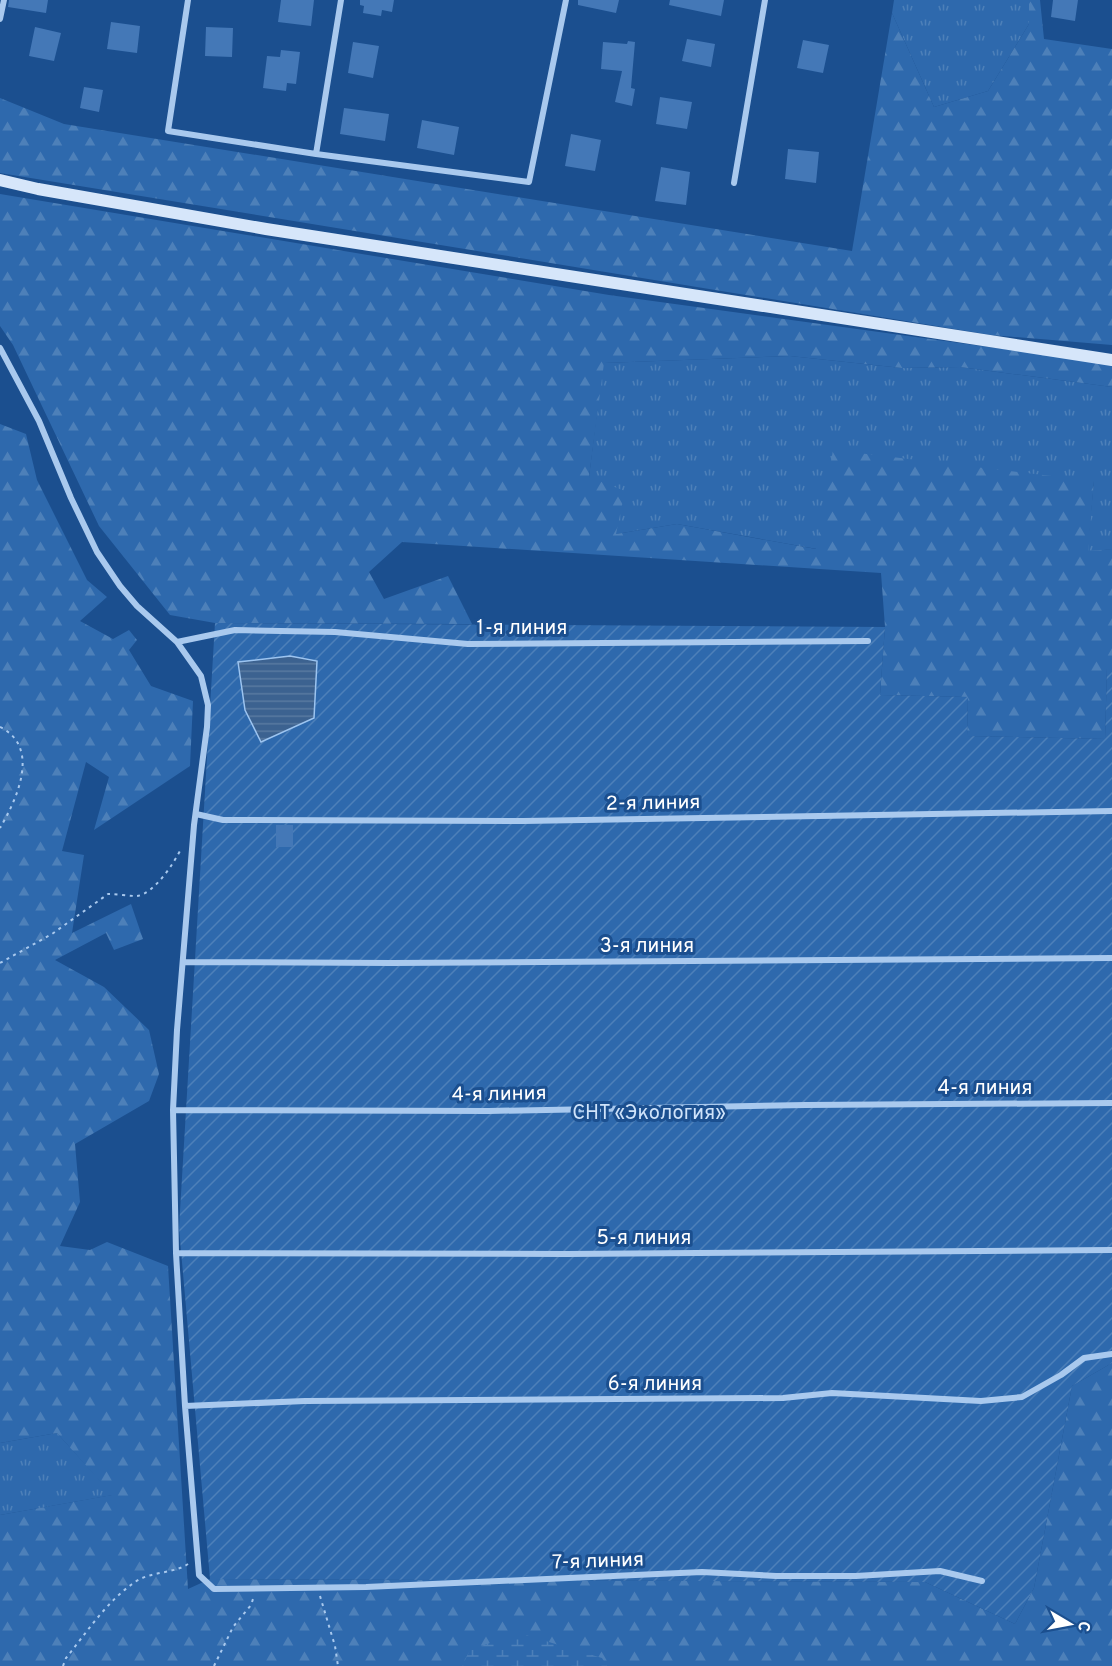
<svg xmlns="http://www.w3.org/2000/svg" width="1112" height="1666" viewBox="0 0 1112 1666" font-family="Overpass,sans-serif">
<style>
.grass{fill:url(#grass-tufts)}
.forest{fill:url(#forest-firs)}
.wetland{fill:url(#wetland-marsh)}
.garden{fill:url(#garden-furrows)}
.water{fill:url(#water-rules);stroke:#9cc4f0;stroke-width:1.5}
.building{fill:#4478b7}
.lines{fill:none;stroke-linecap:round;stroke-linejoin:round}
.path{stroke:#a9c9ee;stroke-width:2;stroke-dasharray:3 4.5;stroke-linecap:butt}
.street{stroke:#a9c9ee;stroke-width:6}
.secondary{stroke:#d6e6fa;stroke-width:12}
.labels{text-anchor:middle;stroke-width:6;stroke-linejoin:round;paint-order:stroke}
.street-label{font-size:20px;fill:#fff;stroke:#1b4f8f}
.park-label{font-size:20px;fill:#cfe3fa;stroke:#1b4f8f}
</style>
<defs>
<pattern id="grass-tufts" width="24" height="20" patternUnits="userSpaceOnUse" patternTransform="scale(1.5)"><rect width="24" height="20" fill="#2e69ad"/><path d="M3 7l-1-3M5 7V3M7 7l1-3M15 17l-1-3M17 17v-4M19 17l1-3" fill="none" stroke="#4d80b9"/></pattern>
<pattern id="forest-firs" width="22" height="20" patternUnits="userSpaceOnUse" patternTransform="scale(1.5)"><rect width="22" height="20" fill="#2e69ad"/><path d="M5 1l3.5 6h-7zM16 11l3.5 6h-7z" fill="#4d80b9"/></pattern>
<pattern id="wetland-marsh" width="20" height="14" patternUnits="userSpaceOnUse" patternTransform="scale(1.5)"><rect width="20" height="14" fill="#2e69ad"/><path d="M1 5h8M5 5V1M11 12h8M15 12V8" fill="none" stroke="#4d80b9"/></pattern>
<pattern id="garden-furrows" width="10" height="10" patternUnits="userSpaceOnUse" patternTransform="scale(1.5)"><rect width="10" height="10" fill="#2e69ad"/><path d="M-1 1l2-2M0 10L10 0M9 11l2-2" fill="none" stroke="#4d80b9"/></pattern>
<pattern id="water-rules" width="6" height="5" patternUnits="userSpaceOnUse" patternTransform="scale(1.5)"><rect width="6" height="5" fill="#3c6290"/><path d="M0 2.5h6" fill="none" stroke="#597aa1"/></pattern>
</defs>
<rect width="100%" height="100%" fill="#1b4f8f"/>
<path class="grass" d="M 894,0 L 1029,0 L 1029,24 L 988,91 L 934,107 L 892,13 Z
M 790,356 L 902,368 L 960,367 L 1112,387 L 1112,549 L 1087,552 L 1094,481 L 817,549 L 677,524 L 616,534 L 589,477 L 603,363 Z
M 57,1433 L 113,1495 L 0,1515 L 0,1443 Z"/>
<path class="forest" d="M 1029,0 L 1040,0 L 1044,39 L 1112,49 L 1112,345 L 991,335 L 0,173 L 0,98 L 64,124 L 852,251 L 892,13 L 934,107 L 988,91 L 1029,24 Z
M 0,194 L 609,295 L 1112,364 L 1112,387 L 960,367 L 902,368 L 790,356 L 604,363 L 589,477 L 625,491 L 616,534 L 677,524 L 816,549 L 833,450 L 1094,481 L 1088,551 L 1112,549 L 1112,667 L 1107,668 L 1105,739 L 967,736 L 968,697 L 880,695 L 885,627 L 881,573 L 402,542 L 369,572 L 384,599 L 448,576 L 472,624 L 215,623 L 170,615 L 99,526 L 13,345 L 0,326 Z
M 0,424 L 26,434 L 37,480 L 87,580 L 107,597 L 80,621 L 113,639 L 129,630 L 137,640 L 129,650 L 151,686 L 193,701 L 190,766 L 94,830 L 109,777 L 86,762 L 62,851 L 84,855 L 72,933 L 131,904 L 143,939 L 114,950 L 106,933 L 55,960 L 104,987 L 149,1030 L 159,1074 L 149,1101 L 75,1144 L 80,1202 L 60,1246 L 90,1250 L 107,1242 L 168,1266 L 188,1589 L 210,1579 L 925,1582 L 1015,1624 L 1034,1588 L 1072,1386 L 1112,1363 L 1112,1666 L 0,1666 L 0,1515 L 112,1495 L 57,1433 L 0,1443 Z"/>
<path class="wetland" d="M 519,1633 L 602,1658 L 607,1666 L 462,1666 L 470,1650 Z"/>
<path class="garden" d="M 215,623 L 885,627 L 880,695 L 968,697 L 967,736 L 1105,739 L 1107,667 L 1112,667 L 1112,1363 L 1072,1386 L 1034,1588 L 1015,1624 L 925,1582 L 210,1579 L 179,1228 Z"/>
<path class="water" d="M 290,656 L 317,661 L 314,718 L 261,742 L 245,710 L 238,662 Z"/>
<path class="building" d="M 9,0 L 48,0 L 46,13 L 8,7 Z
M 281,0 L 314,0 L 311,26 L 278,22 Z
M 360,0 L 394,0 L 392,12 L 382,10 L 381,16 L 363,13 L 364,6 L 360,5 Z
M 578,0 L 619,0 L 616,13 L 578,5 Z
M 670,0 L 724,0 L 721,16 L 669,5 Z
M 1053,0 L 1078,0 L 1075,21 L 1051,17 Z
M 111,22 L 140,26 L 137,53 L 107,49 Z
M 35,27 L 61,33 L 54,61 L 29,56 Z
M 206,27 L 233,28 L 232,57 L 205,56 Z
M 687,39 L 715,44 L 711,67 L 682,61 Z
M 803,40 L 829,45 L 823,73 L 797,68 Z
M 628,41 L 635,42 L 631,88 L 635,89 L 632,106 L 615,102 L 622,71 L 601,69 L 603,42 L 627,44 Z
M 353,42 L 379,46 L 373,78 L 348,73 Z
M 281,50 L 300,52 L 296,84 L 287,83 L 286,91 L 263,88 L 267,56 L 280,57 Z
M 84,87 L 103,90 L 99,112 L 80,108 Z
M 660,97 L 692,102 L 687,129 L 656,124 Z
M 344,108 L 389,114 L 385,141 L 340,134 Z
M 422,120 L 459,127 L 454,155 L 417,148 Z
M 571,134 L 601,140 L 595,171 L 565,166 Z
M 788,149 L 819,152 L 816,183 L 785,179 Z
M 661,167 L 690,172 L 686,205 L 655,201 Z
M 276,825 L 293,825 L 293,847 L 276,847 Z"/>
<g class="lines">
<path class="path" d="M 0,727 C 41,747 17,799 0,828
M 0,963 L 52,934 L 108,894 C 117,894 128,896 137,896 C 154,894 174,863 181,849
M 320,1596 L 335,1646 L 338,1666
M 63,1666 L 66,1658 C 87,1632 107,1601 135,1582 C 151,1571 173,1574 188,1564
M 214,1666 L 233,1627 L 251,1605 L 253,1599"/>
<path class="street" d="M 188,0 L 168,131 L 316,154 L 529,182 L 566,0
M 0,19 L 4,0
M 316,154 L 341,0
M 734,183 L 765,0
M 0,348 L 39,421 L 71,498 L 97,552 L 120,586 L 137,606 L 177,642 L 201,676 L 208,705 L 207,727 L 194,825 L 177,1030 L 173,1110 L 176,1253 L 185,1406 L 199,1575 L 214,1589 L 366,1587 L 702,1572 L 776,1576 L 856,1576 L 940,1571 L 982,1581
M 177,642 L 235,630 L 335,632 L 468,644 L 868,641
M 196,814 L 223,820 L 523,821 L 1112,811
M 183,962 L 392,963 L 1112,958
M 173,1110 L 489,1111 L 806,1105 L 1112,1103
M 176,1253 L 566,1254 L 1112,1250
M 185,1406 L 305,1401 L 783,1398 L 832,1393 L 981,1401 L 1022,1397 L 1061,1375 L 1084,1358 L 1112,1354"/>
<path class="secondary" d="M 0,180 L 38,189 L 266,229 L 1112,360"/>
</g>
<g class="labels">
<g class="street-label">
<text x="522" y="634">1-я линия</text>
<text transform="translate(653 802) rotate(-1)" y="7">2-я линия</text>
<text x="647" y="952">3-я линия</text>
<text x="985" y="1094">4-я линия</text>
<text transform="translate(499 1093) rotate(-1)" y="7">4-я линия</text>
<text x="644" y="1244">5-я линия</text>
<text x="655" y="1390">6-я линия</text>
<text transform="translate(598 1560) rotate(-2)" y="7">7-я линия</text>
</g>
<g class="park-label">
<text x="649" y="1119">СНТ «Экология»</text>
</g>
</g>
<g transform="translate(1070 1624) rotate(100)" stroke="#1b4f8f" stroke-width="4.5" paint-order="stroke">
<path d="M0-4.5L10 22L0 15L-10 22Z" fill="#ffffff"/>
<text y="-9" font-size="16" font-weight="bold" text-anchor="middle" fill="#ffffff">С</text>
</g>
</svg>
